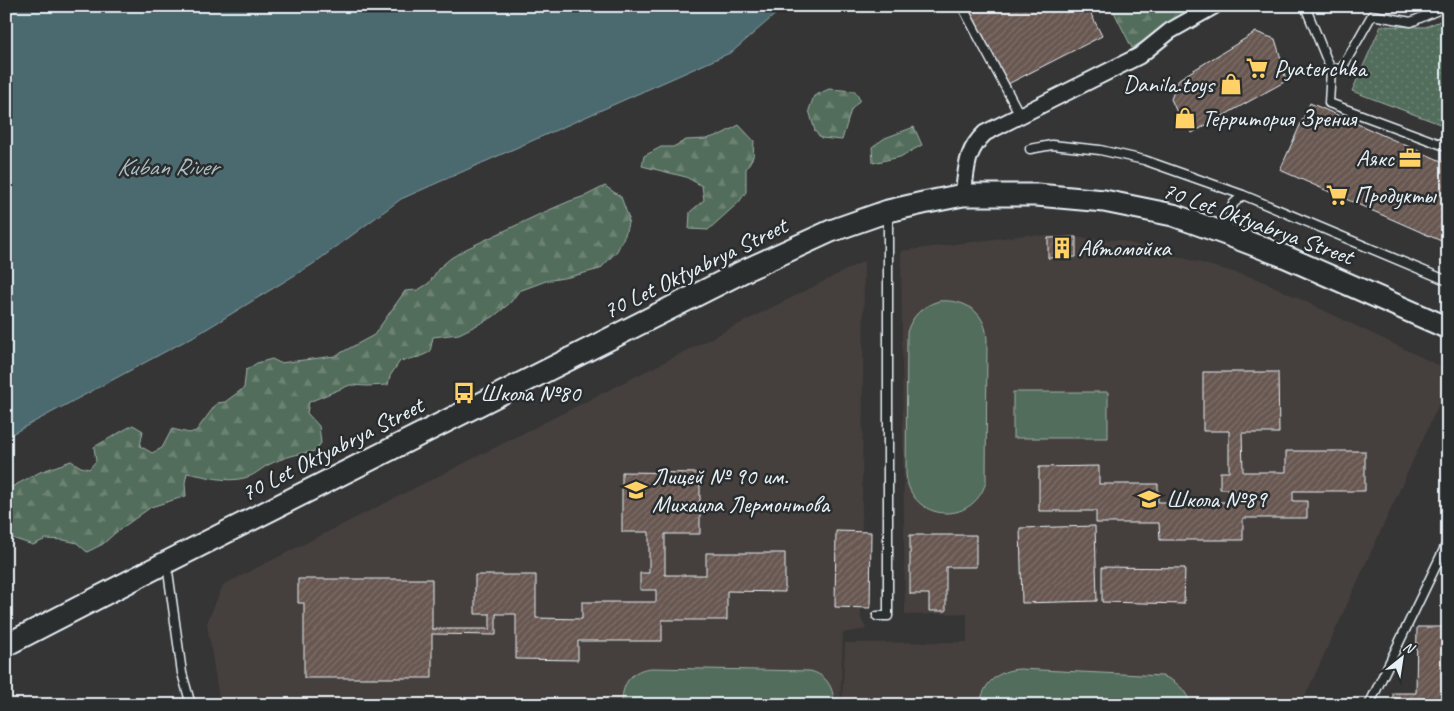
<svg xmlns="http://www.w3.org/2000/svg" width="1454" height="711" viewBox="0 0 1454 711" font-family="Caveat,sans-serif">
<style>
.built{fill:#453f3d}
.grass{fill:url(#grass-dots);stroke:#9eafaa}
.forest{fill:url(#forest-firs);stroke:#9eafaa}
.pitch{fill:#536d5b;stroke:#9eafaa}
.water{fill:#4c6a6f;stroke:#8aa0a6}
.building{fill:url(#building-hatch);stroke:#e8f1f8}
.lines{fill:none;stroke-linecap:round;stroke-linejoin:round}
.service-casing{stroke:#e8f1f8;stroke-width:11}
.minor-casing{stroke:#e8f1f8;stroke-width:19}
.secondary-casing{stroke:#e8f1f8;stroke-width:25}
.service{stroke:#2a2d2e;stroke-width:8}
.minor{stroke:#2a2d2e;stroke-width:15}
.secondary{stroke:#2a2d2e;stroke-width:21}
.labels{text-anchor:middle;stroke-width:5;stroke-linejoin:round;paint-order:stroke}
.poi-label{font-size:24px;fill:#e8f1f8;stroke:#2a2d2e;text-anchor:start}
.street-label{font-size:24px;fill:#e8f1f8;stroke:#2a2d2e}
.water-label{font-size:25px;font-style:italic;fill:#aabbc1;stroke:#2a2d2e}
</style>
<defs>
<pattern id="grass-dots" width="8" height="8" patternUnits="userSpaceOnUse" patternTransform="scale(1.25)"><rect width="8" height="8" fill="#536d5b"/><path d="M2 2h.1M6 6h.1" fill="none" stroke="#6c8273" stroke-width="1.8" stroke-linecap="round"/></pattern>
<pattern id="forest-firs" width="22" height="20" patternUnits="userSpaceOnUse" patternTransform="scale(1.25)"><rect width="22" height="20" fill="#536d5b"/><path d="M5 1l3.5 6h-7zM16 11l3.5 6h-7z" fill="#6c8273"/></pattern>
<pattern id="building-hatch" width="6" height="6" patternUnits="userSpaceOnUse" patternTransform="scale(1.25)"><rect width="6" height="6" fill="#685751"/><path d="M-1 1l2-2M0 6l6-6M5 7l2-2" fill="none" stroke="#7e706b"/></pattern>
</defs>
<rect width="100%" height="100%" fill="#363535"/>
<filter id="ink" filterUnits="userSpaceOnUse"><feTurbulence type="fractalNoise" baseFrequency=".02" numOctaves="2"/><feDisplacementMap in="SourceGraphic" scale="10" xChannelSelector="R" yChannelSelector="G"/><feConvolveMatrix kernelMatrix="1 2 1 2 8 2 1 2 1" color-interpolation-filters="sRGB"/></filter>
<g filter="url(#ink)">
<path class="built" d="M 1026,235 L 1119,240 L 1258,279 L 1448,370 L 1448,384 L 1301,705 L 842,705 L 845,643 L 967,642 L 967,613 L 905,615 L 901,251 Z
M 864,261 L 861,618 L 866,629 L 843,633 L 840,705 L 220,705 L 207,623 L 223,585 Z"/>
<path class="grass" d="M 1448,18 L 1448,127 L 1352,91 L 1381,26 L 1425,27 Z"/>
<path class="forest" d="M 1111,6 L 1203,6 L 1132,48 Z
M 829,89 L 855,91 L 860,100 L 851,110 L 842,140 L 821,138 L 815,131 L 809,110 L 814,96 Z
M 739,125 L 754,141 L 753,157 L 746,169 L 746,192 L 739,202 L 708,230 L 689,229 L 690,212 L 704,200 L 702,186 L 686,177 L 642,166 L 644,156 L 661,147 L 673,147 L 686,140 L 706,139 L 722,134 Z
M 914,127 L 922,145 L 900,157 L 873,163 L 872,147 L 885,138 Z
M 605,186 L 621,197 L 629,219 L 625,235 L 617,251 L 600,269 L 569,277 L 546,281 L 519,291 L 510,303 L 493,317 L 459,334 L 433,337 L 430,352 L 419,357 L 400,361 L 390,376 L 388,385 L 367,386 L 350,385 L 309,402 L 307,413 L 319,426 L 321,443 L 315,451 C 297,454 284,457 268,465 C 259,470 254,476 244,478 C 226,483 205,476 187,473 L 185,483 L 186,496 L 151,507 L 115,533 L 103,544 L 87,552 L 77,543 L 64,540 L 46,539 L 33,545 L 6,536 L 6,490 L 40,472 L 71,461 L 81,467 L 89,469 L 96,461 L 94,447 L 133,425 L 143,431 L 140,446 L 152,453 L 162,448 L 172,429 L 189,433 L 196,431 L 217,403 L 225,402 L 244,388 L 246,370 L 257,363 L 272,359 L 280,363 L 335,356 L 374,335 L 405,291 L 418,290 L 429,283 L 439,268 L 451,258 L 466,249 L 540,214 L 570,201 L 585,196 Z"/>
<path class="pitch" d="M 939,301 C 966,299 986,312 987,340 L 986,482 C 973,527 910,522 906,474 L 907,332 C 912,316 922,306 939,301 Z
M 1013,392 L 1108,392 L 1108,438 L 1013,438 Z
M 652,668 L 810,671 C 827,675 834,688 834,705 L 622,705 C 621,685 631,669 652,668 Z
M 1020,669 L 1162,676 C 1177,681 1186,690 1191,705 L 980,705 C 983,683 998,670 1020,669 Z"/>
<path class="water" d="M 6,6 L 785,6 L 732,52 L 401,199 L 313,264 L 200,333 L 6,437 Z"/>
<path class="building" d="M 966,6 L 1087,6 L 1102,36 L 1006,85 Z
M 1256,32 L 1275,39 L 1282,62 L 1286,81 L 1192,133 L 1179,117 L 1171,99 L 1179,79 Z
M 1310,103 L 1448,164 L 1448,244 L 1280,170 Z
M 1076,237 L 1076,257 L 1048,258 L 1048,238 Z
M 1203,372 L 1278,372 L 1279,433 L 1242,433 L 1243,472 L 1286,472 L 1286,451 L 1365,451 L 1365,491 L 1293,491 L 1293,501 L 1307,501 L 1307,518 L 1243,518 L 1243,540 L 1160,540 L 1159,523 L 1096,523 L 1096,511 L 1039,511 L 1039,467 L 1099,466 L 1099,484 L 1158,484 L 1158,502 L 1234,502 L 1234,489 L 1220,489 L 1220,472 L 1229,472 L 1229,431 L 1203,431 Z
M 622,472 L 700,473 L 700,534 L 665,534 L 665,575 L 706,575 L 706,553 L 785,553 L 785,592 L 727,591 L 727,620 L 662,620 L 662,641 L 578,641 L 578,660 L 516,659 L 516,614 L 496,614 L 496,635 L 432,634 L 432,678 L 304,678 L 304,603 L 298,603 L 298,579 L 432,579 L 432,629 L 490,629 L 490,614 L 475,614 L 475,575 L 536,575 L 536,618 L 582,619 L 582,602 L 656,602 L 656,590 L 640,590 L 640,573 L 649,573 L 649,532 L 622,532 Z
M 1095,526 L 1097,601 L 1022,603 L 1020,528 Z
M 836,531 L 871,532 L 870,608 L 835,607 Z
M 910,535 L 976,535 L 976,567 L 946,567 L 946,611 L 929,611 L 929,594 L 910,594 Z
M 1102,567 L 1185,568 L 1184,604 L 1102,602 Z
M 1447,568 L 1448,705 L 1393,705 L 1393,693 L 1416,693 L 1417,627 L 1446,627 Z"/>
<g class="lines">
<g class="service-casing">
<path id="service" d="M 962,6 L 1020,115
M 1305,6 L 1331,70 L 1329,103 L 1448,147
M 1331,70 L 1342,68 L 1372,15 L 1411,22 L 1447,6
M 1030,149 L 1052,145 L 1100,150 L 1144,160 L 1243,195
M 1226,231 L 1233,204 L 1243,195 L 1448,281
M 167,564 L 182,673 L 191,705
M 877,616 L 888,616 L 888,213
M 1369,705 L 1448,541"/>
</g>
<g class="minor-casing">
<path id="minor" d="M 963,195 C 967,169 965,152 985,133 L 1139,56 L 1170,31 L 1214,6"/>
</g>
<g class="secondary-casing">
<path id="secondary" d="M 6,645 L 167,562 L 748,269 L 831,231 L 888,211 L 923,203 L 963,195 L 1037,195 L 1104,201 L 1173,215 L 1226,234 L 1286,257 L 1448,328"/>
</g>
<use href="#service" class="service"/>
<use href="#minor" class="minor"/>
<use href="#secondary" class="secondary"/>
</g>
</g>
<defs>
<g id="supermarket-bare" transform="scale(1.725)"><path d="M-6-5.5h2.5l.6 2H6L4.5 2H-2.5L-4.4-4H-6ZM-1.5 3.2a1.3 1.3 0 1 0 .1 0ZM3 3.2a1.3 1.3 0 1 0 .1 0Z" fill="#ffd166" stroke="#2a2d2e" stroke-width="2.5" paint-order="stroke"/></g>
<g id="shop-bare" transform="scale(1.725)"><path d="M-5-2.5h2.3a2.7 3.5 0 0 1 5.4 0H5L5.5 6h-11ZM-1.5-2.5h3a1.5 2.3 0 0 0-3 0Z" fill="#ffd166" stroke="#2a2d2e" stroke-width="2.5" paint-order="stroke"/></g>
<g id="office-bare" transform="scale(1.725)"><path d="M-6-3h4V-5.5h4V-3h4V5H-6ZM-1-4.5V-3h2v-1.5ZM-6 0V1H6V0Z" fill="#ffd166" stroke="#2a2d2e" stroke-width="2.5" paint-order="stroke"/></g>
<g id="building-bare" transform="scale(1.725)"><path d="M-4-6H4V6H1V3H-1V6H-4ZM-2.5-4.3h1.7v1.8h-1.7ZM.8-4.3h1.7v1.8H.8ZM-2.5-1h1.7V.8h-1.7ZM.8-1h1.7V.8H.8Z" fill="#ffd166" stroke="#2a2d2e" stroke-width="2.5" paint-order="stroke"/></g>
<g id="bus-bare" transform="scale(1.725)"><path d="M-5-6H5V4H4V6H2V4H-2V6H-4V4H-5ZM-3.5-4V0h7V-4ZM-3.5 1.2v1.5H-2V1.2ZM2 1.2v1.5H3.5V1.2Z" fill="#ffd166" stroke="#2a2d2e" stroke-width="2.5" paint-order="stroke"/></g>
<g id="school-bare" transform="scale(1.725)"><path d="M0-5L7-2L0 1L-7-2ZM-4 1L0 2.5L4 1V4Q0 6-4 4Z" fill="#ffd166" stroke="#2a2d2e" stroke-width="2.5" paint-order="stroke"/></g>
</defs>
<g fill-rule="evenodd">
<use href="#supermarket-bare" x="1257" y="68"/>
<use href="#shop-bare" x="1231" y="84"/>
<use href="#shop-bare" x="1185" y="118"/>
<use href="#office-bare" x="1410" y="158"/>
<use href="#supermarket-bare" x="1337" y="195"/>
<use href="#building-bare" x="1062" y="248"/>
<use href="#bus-bare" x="464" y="393"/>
<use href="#school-bare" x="636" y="490"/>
<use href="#school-bare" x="1149" y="499"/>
</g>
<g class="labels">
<g class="poi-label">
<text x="1274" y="76">Pyaterchka</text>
<text x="1214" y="92" text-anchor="end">Danila.toys</text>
<text x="1202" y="126">Территория Зрения</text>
<text x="1394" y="166" text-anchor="end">Аякс</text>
<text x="1354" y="203">Продукты</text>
<text x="1078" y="256">Автомойка</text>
<text x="480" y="401">Школа №80</text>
<text x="652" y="484">Лицей № 90 им.<tspan x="652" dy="28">Михаила Лермонтова</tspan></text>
<text x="1166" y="507">Школа №89</text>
</g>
<g class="street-label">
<text transform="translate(1258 223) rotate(20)" y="8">70 Let Oktyabrya Street</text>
<text transform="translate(695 268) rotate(-26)" y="8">70 Let Oktyabrya Street</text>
<text transform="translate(332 449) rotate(-27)" y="8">70 Let Oktyabrya Street</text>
</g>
<g class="water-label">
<text x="167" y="175">Kuban River</text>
</g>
</g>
<rect width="1454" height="711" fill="none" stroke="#2a2d2e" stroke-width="25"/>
<rect x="12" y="12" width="1429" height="686" fill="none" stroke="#e8f1f8" stroke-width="2" filter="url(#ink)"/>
<g transform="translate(1402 658) rotate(30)" stroke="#2a2d2e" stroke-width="4" paint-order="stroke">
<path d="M0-4L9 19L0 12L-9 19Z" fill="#e8f1f8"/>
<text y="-8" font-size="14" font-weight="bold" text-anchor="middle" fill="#e8f1f8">N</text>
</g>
</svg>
